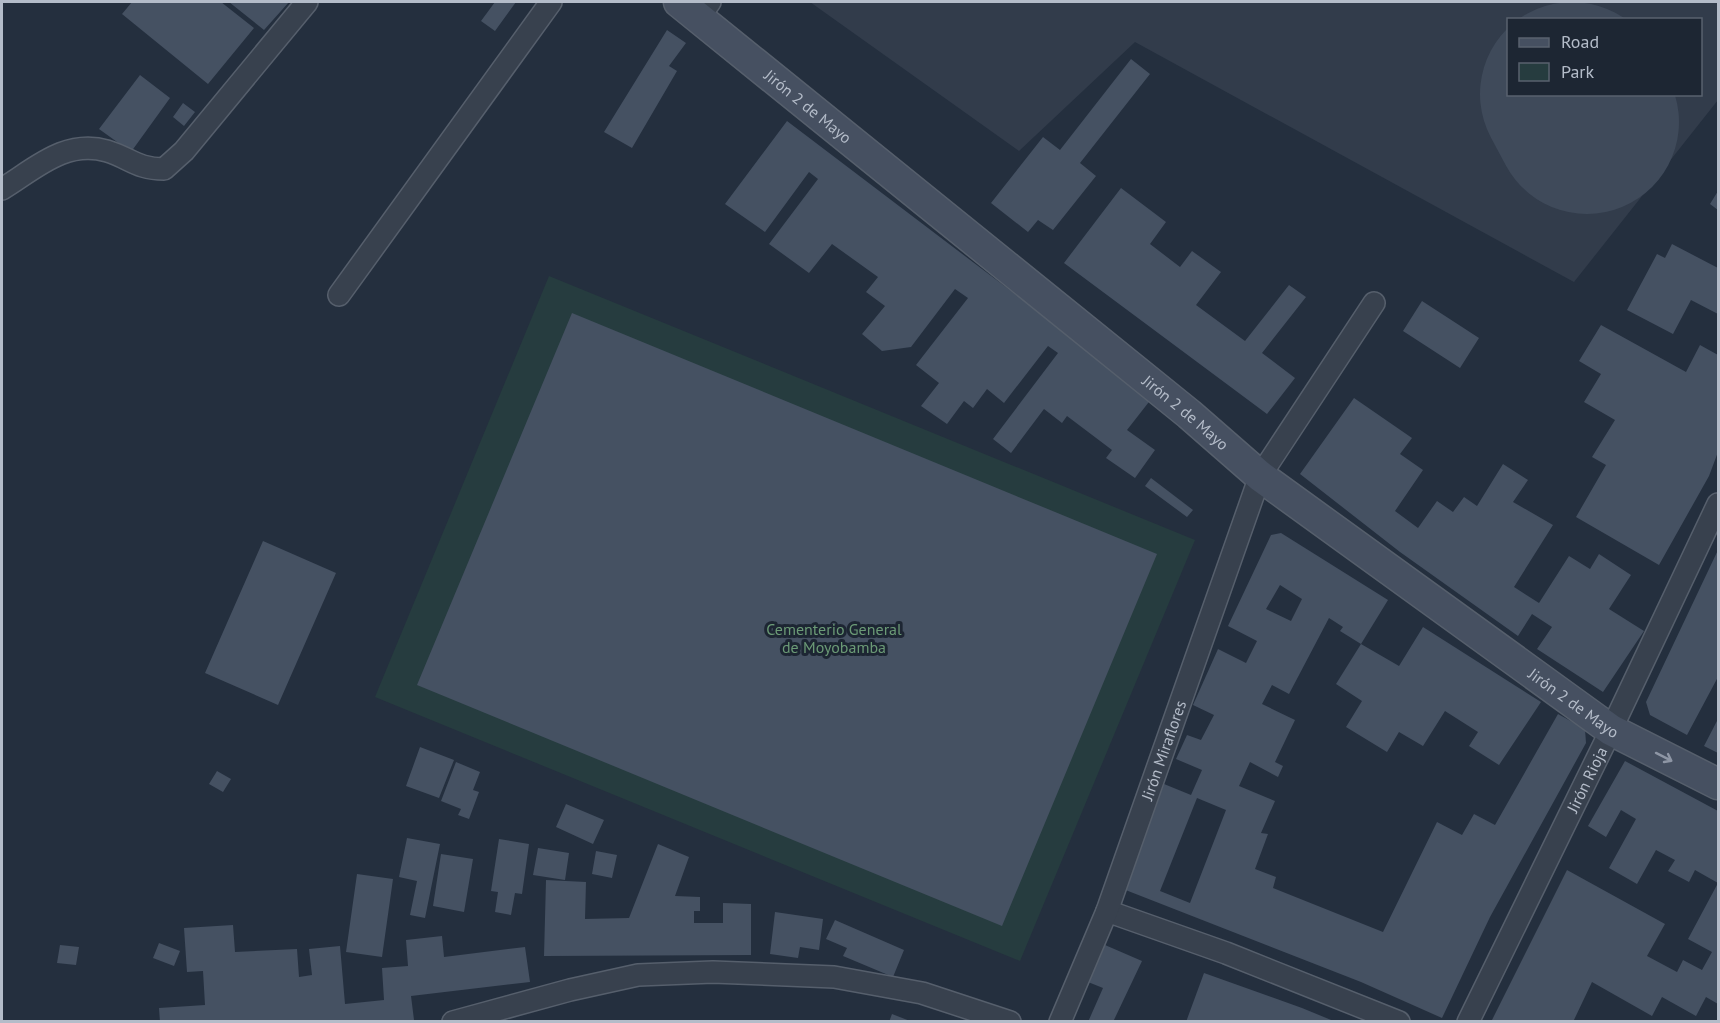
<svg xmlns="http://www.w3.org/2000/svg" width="1720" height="1023" viewBox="0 0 1720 1023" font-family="'PT Sans',sans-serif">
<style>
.airport{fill:#323c4b;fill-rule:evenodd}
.green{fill:#263c3f}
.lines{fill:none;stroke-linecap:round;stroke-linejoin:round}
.runway{stroke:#3f4a5a;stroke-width:184}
.building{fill:#455162;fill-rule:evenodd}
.street-casing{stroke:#565f6c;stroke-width:24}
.secondary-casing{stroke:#565f6c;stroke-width:33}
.street{stroke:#38414e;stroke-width:21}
.secondary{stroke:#465061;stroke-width:30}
.oneway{stroke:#8e96a5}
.labels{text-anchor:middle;stroke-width:6;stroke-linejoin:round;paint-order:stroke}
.street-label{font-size:16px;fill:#b4bcc9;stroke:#1d2633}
.park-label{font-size:16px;fill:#6b9a76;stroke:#1d2633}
</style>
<rect width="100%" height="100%" fill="#242f3e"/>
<path class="airport" d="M 810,2 L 1718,2 L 1718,100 L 1574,282 L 1135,42 L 1019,151 ZM 1508,20 L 1700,20 L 1700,94 L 1508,94 Z"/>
<path class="green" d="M 549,276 L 1195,540 L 1020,961 L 375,697 Z"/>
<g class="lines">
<path class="runway" d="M 1572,94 L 1587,122"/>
</g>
<path class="building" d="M 132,2 L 221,2 L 254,28 L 208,84 L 122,14 Z
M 229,2 L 289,2 L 264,30 Z
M 495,2 L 516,2 L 495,31 L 481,21 Z
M 667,30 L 686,43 L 669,66 L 677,71 L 632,148 L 604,132 Z
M 1131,59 L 1150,74 L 1080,163 L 1096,176 L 1053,230 L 1038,220 L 1028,232 L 991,203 L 1043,137 L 1060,150 Z
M 140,75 L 170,98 L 131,152 L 99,129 Z
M 183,103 L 195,112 L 184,126 L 173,117 Z
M 787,121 L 1152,398 L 1127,430 L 1155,450 L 1135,478 L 1106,458 L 1112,450 L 1067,416 L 1062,423 L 1044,409 L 1011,453 L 993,439 L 1058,353 L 1048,346 L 1004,403 L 987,389 L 973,408 L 964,401 L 947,424 L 921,406 L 939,383 L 916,365 L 968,298 L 955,289 L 911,347 L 882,351 L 862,334 L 885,306 L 866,292 L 878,277 L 832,244 L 809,273 L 769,244 L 818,179 L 809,172 L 765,232 L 725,204 Z
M 1121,188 L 1166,222 L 1150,244 L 1180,267 L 1192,251 L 1221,272 L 1196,305 L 1245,341 L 1289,285 L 1306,297 L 1262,353 L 1295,378 L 1267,414 L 1064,263 Z
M 1718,191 L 1718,210 L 1710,204 Z
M 1672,244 L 1718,268 L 1718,314 L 1691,300 L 1673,334 L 1627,310 L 1657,254 L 1665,258 Z
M 1422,301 L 1479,338 L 1460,368 L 1403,331 Z
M 572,313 L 1157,554 L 1002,926 L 417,685 Z
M 1601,325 L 1686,372 L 1700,345 L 1718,355 L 1718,452 L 1709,476 L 1659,565 L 1576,517 L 1606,465 L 1592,457 L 1615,420 L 1584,402 L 1601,374 L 1579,361 Z
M 1354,398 L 1412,438 L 1400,454 L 1423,470 L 1395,511 L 1418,528 L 1437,501 L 1453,512 L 1464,497 L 1477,506 L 1503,464 L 1528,480 L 1513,502 L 1553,525 L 1514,587 L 1539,603 L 1569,556 L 1590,569 L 1599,554 L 1631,575 L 1609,609 L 1644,631 L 1603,692 L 1537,649 L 1552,627 L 1532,614 L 1518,636 L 1400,552 L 1300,474 Z
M 1151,478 L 1193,510 L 1187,517 L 1145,486 Z
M 1281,533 L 1388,600 L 1361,644 L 1399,666 L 1423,627 L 1541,702 L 1499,765 L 1469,746 L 1478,732 L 1445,711 L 1423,746 L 1399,732 L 1387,752 L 1346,727 L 1362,701 L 1336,684 L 1361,644 L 1340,631 L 1343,627 L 1329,618 L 1289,694 L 1272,685 L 1262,704 L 1295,720 L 1275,762 L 1283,766 L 1278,777 L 1250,762 L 1239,786 L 1275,801 L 1261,833 L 1268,834 L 1255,869 L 1276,877 L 1273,888 L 1383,932 L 1437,822 L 1462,835 L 1474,814 L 1495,825 L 1558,714 L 1585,729 L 1586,743 L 1490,917 L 1442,1018 L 1361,982 L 1123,889 L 1164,784 L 1191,795 L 1202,770 L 1176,759 L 1187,735 L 1201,740 L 1214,715 L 1193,705 L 1218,649 L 1246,663 L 1257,641 L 1228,626 L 1271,535 ZM 1280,585 L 1302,599 L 1291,621 L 1266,609 ZM 1197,798 L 1226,810 L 1190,903 L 1160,891 Z
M 263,541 L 336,573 L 278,705 L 205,673 Z
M 1718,550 L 1718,677 L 1687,735 L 1650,715 L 1646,702 Z
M 1718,719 L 1718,753 L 1704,746 Z
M 420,747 L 454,760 L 439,798 L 406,786 Z
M 1625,761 L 1718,811 L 1718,883 L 1695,870 L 1689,882 L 1668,871 L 1675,860 L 1656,850 L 1637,884 L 1609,868 L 1636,819 L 1621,810 L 1606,837 L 1588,826 Z
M 456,762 L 480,772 L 473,790 L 479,792 L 469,819 L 458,815 L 461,809 L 441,801 Z
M 217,771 L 231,779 L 223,792 L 209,784 Z
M 566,804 L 604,820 L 593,844 L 556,827 Z
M 407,838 L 440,844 L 425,918 L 410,915 L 417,881 L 399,877 Z
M 499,839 L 529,844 L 522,894 L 515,893 L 511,915 L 495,912 L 498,892 L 491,891 Z
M 658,844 L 689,857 L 675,896 L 700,897 L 700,911 L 694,911 L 694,923 L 723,923 L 723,903 L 751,904 L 751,955 L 544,956 L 546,880 L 586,882 L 585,919 L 629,918 Z
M 538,848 L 569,853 L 565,880 L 533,875 Z
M 596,851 L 617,855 L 612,878 L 592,874 Z
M 441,854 L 473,859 L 464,912 L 433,906 Z
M 1567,870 L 1665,924 L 1647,956 L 1677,972 L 1683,960 L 1702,970 L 1712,952 L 1688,939 L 1718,883 L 1718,1004 L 1706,997 L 1696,1016 L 1662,997 L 1652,1016 L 1592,982 L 1573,1022 L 1491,1022 Z
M 357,874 L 393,879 L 382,957 L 346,952 Z
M 775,912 L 823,919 L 819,950 L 800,947 L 798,958 L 770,954 Z
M 835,920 L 904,950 L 893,977 L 843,956 L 847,948 L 826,939 Z
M 233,925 L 235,952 L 297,949 L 299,977 L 312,975 L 309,949 L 340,946 L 345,1004 L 384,1000 L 382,968 L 408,966 L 406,940 L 442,936 L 444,957 L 525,947 L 530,982 L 411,996 L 414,1020 L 404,1022 L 160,1022 L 159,1008 L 205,1005 L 203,971 L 187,972 L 184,928 Z
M 159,943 L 180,951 L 174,966 L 153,958 Z
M 60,945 L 79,947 L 76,965 L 57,963 Z
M 1105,945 L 1142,961 L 1113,1022 L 1088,1022 L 1103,988 L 1088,982 Z
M 1204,973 L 1302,1008 L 1336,1022 L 1186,1022 Z
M 892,1014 L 910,1021 L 910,1022 L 889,1022 Z"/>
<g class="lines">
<g class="street-casing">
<g id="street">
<path d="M 699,17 L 710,2"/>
<path d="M 2,189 C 35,169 65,139 107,151 C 130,158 137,169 164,169 L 184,151 L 307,2"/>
<path d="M 339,295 L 551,2"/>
<path d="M 1107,911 L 1226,953 L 1399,1022"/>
<path d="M 453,1022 L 570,990 L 638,975 L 713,972 L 834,977 L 922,993 L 1010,1022"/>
<path id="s1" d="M 1060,1022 L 1107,911 L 1260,476 L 1374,303"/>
<path id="s2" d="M 1468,1022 L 1611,730 L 1718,504"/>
</g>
</g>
<g class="secondary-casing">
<g id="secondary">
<path id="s3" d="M 679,2 L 1189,414 L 1260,476 L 1611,730 L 1718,784"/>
</g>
</g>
<use href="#street" class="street"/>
<use href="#secondary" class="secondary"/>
</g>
<defs><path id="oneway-shaft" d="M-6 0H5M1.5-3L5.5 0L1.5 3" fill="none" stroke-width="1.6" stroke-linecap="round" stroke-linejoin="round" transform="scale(1.5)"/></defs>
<use class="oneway" href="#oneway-shaft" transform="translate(1664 757) rotate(27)"/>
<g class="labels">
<g class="street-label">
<text dy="6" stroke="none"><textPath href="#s3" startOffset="166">Jirón 2 de Mayo</textPath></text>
<text dy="6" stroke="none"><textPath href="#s3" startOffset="652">Jirón 2 de Mayo</textPath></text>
<text dy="6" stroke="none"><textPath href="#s3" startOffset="1137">Jirón 2 de Mayo</textPath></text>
<text dy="6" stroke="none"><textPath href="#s1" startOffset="291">Jirón Miraflores</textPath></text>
<text dy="6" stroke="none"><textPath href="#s2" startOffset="270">Jirón Rioja</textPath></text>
</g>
<g class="park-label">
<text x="834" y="635">Cementerio General<tspan x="834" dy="18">de Moyobamba</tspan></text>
</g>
</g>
<rect width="1720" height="1023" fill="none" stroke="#b4bcc9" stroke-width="6"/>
<rect x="1507" y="18" width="195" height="78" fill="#1d2633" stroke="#59626f" stroke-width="1.5"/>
<rect x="1519" y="38" width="30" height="9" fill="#465061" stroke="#59626f" stroke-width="1.5"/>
<text x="1561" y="48" font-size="18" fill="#b4bcc9">Road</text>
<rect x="1519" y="63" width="30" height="18" fill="#263c3f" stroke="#59626f" stroke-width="1.5"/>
<text x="1561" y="78" font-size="18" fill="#b4bcc9">Park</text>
</svg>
